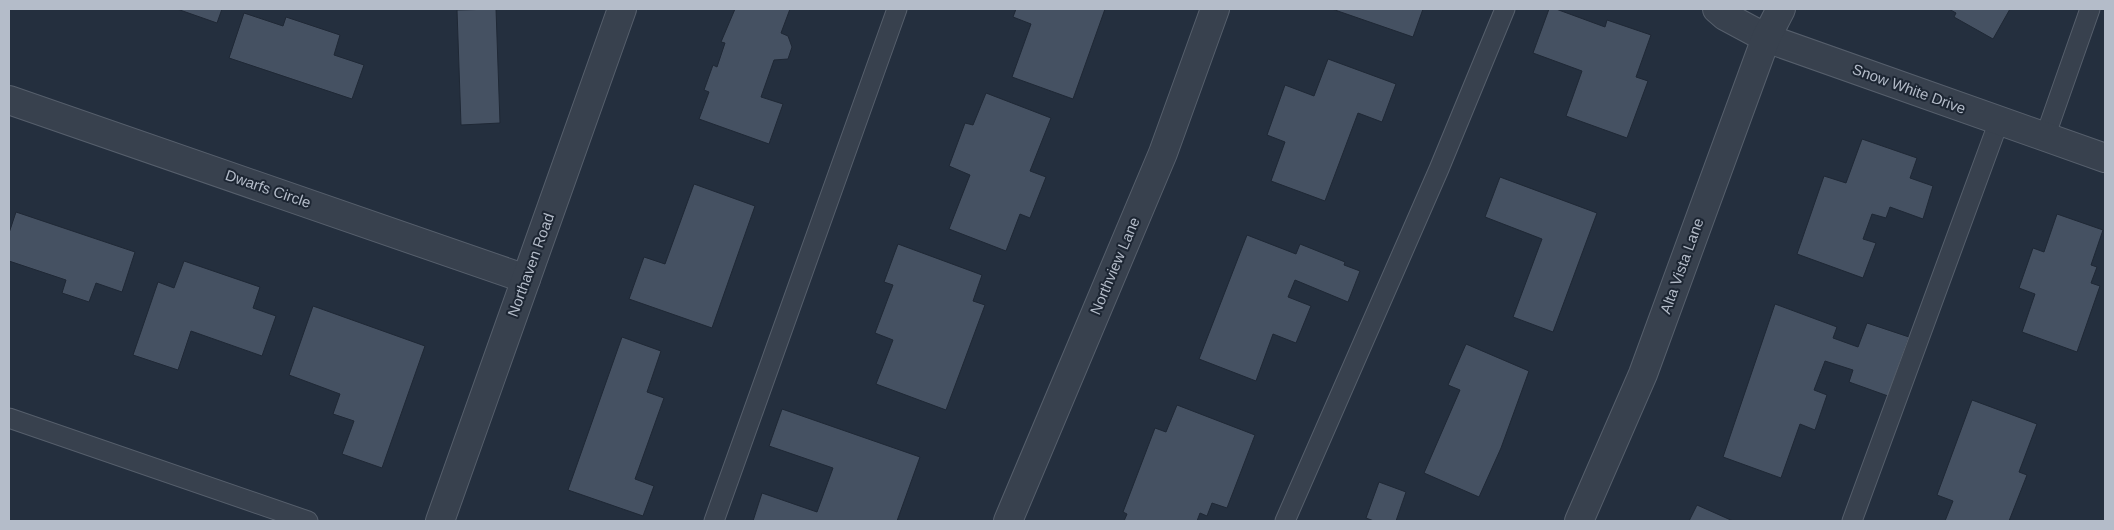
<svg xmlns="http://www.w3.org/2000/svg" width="2114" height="530" viewBox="0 0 2114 530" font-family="Arial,sans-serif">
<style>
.building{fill:#455162;stroke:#1f2835}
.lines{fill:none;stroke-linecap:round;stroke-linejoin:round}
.service-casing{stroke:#565f6c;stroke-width:21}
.minor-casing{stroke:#565f6c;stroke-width:30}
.tertiary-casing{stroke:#565f6c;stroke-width:30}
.service{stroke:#38414e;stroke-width:19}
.minor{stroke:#38414e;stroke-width:28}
.tertiary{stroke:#38414e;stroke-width:28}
.labels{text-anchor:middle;stroke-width:4;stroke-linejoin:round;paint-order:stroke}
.street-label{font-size:15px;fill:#b4bcc9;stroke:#1d2633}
</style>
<rect width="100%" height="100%" fill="#242f3e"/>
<path class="building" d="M 177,9 L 222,9 L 217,23 Z
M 496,9 L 500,123 L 461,125 L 457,10 Z
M 735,9 L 790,9 L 781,33 L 788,36 L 792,47 L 788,59 L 774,60 L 761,97 L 783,104 L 769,144 L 699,119 L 709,92 L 704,90 L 713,65 L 717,67 L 725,43 L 721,42 Z
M 1016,9 L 1105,9 L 1073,99 L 1012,77 L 1031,24 L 1013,17 Z
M 1332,9 L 1423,9 L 1413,37 Z
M 1549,9 L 1556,9 L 1605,27 L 1607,20 L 1651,35 L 1636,77 L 1648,81 L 1627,138 L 1566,116 L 1582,71 L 1533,53 Z
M 1949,9 L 2010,9 L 1993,39 L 1954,17 L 1956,13 Z
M 244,13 L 283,26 L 286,17 L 340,35 L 334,55 L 364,65 L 352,99 L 229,58 Z
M 1328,59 L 1396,84 L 1382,122 L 1358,113 L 1325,201 L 1271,181 L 1285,142 L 1267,135 L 1285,85 L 1314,96 Z
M 986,93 L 1051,118 L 1030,171 L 1046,177 L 1030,218 L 1020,214 L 1006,251 L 949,229 L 970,175 L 949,166 L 965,123 L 973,125 Z
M 1862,139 L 1917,158 L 1910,178 L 1933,186 L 1923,219 L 1890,207 L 1886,218 L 1872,214 L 1863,239 L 1876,243 L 1863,278 L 1797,254 L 1824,176 L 1846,183 Z
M 1500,177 L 1597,213 L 1553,332 L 1513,317 L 1542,239 L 1485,217 Z
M 694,184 L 755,206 L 712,328 L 629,299 L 644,257 L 665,264 Z
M 16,212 L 135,252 L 122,292 L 96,283 L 89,302 L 62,293 L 66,280 L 9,261 L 9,233 Z
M 2057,214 L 2103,230 L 2091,265 L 2097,267 L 2091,283 L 2100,286 L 2077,352 L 2022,332 L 2035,294 L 2019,288 L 2033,248 L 2044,252 Z
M 1247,235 L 1296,254 L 1300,244 L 1345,262 L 1344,265 L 1360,271 L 1348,302 L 1295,280 L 1288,297 L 1311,306 L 1296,343 L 1273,334 L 1256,381 L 1199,359 Z
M 898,244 L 982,275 L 973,301 L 985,305 L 946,410 L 876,384 L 893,340 L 875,333 L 893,285 L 884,282 Z
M 184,261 L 260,287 L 253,308 L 276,316 L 262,356 L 191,331 L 178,370 L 133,355 L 158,282 L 174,288 Z
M 1775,304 L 1837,327 L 1833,338 L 1858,347 L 1867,323 L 1909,337 L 1888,396 L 1849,382 L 1853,370 L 1825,361 L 1814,390 L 1827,395 L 1815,430 L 1800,424 L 1781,478 L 1723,457 Z
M 313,306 L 425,346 L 382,468 L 342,454 L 354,421 L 333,414 L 340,394 L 289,375 Z
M 622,337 L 661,351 L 647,392 L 664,398 L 635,479 L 654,486 L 643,516 L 568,490 Z
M 1466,344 L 1529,371 L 1501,448 L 1479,497 L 1424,473 L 1460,390 L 1448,385 Z
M 1972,400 L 2037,424 L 2019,472 L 2027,475 L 2009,521 L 1945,521 L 1953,501 L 1937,495 Z
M 1177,405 L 1255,435 L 1227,508 L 1212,503 L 1207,516 L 1200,513 L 1197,521 L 1124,521 L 1127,514 L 1123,512 L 1155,428 L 1166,432 Z
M 782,409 L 920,457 L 897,521 L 753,521 L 762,493 L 817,512 L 833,468 L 769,446 Z
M 1379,482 L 1406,492 L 1396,521 L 1374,521 L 1366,518 Z
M 1697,505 L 1733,521 L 1689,521 Z"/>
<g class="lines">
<g class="service-casing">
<path id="service" d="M 2045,137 L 2090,9
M 9,418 L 308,521
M 714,521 L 897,9
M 1285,521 L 1439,169 L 1505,9
M 1852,521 L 1999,121"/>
</g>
<g class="minor-casing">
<path id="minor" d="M 1717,9 L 1725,16 L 1766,38 L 2105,158
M 9,100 L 526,279
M 1008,521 L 1163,153 L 1215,9"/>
</g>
<g class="tertiary-casing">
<path id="tertiary" d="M 440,521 L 622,9
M 1579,521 L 1643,374 L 1766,38 L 1781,9"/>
</g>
<use href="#service" class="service"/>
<use href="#minor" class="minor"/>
<use href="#tertiary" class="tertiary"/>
</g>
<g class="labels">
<g class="street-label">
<text transform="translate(1909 89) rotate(20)" y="5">Snow White Drive</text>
<text transform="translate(268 189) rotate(19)" y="5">Dwarfs Circle</text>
<text transform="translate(531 265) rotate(-70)" y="5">Northaven Road</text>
<text transform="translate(1115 266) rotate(-67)" y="5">Northview Lane</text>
<text transform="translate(1682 266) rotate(-70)" y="5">Alta Vista Lane</text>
</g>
</g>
<rect width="2114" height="530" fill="none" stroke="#b4bcc9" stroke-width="20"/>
</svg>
